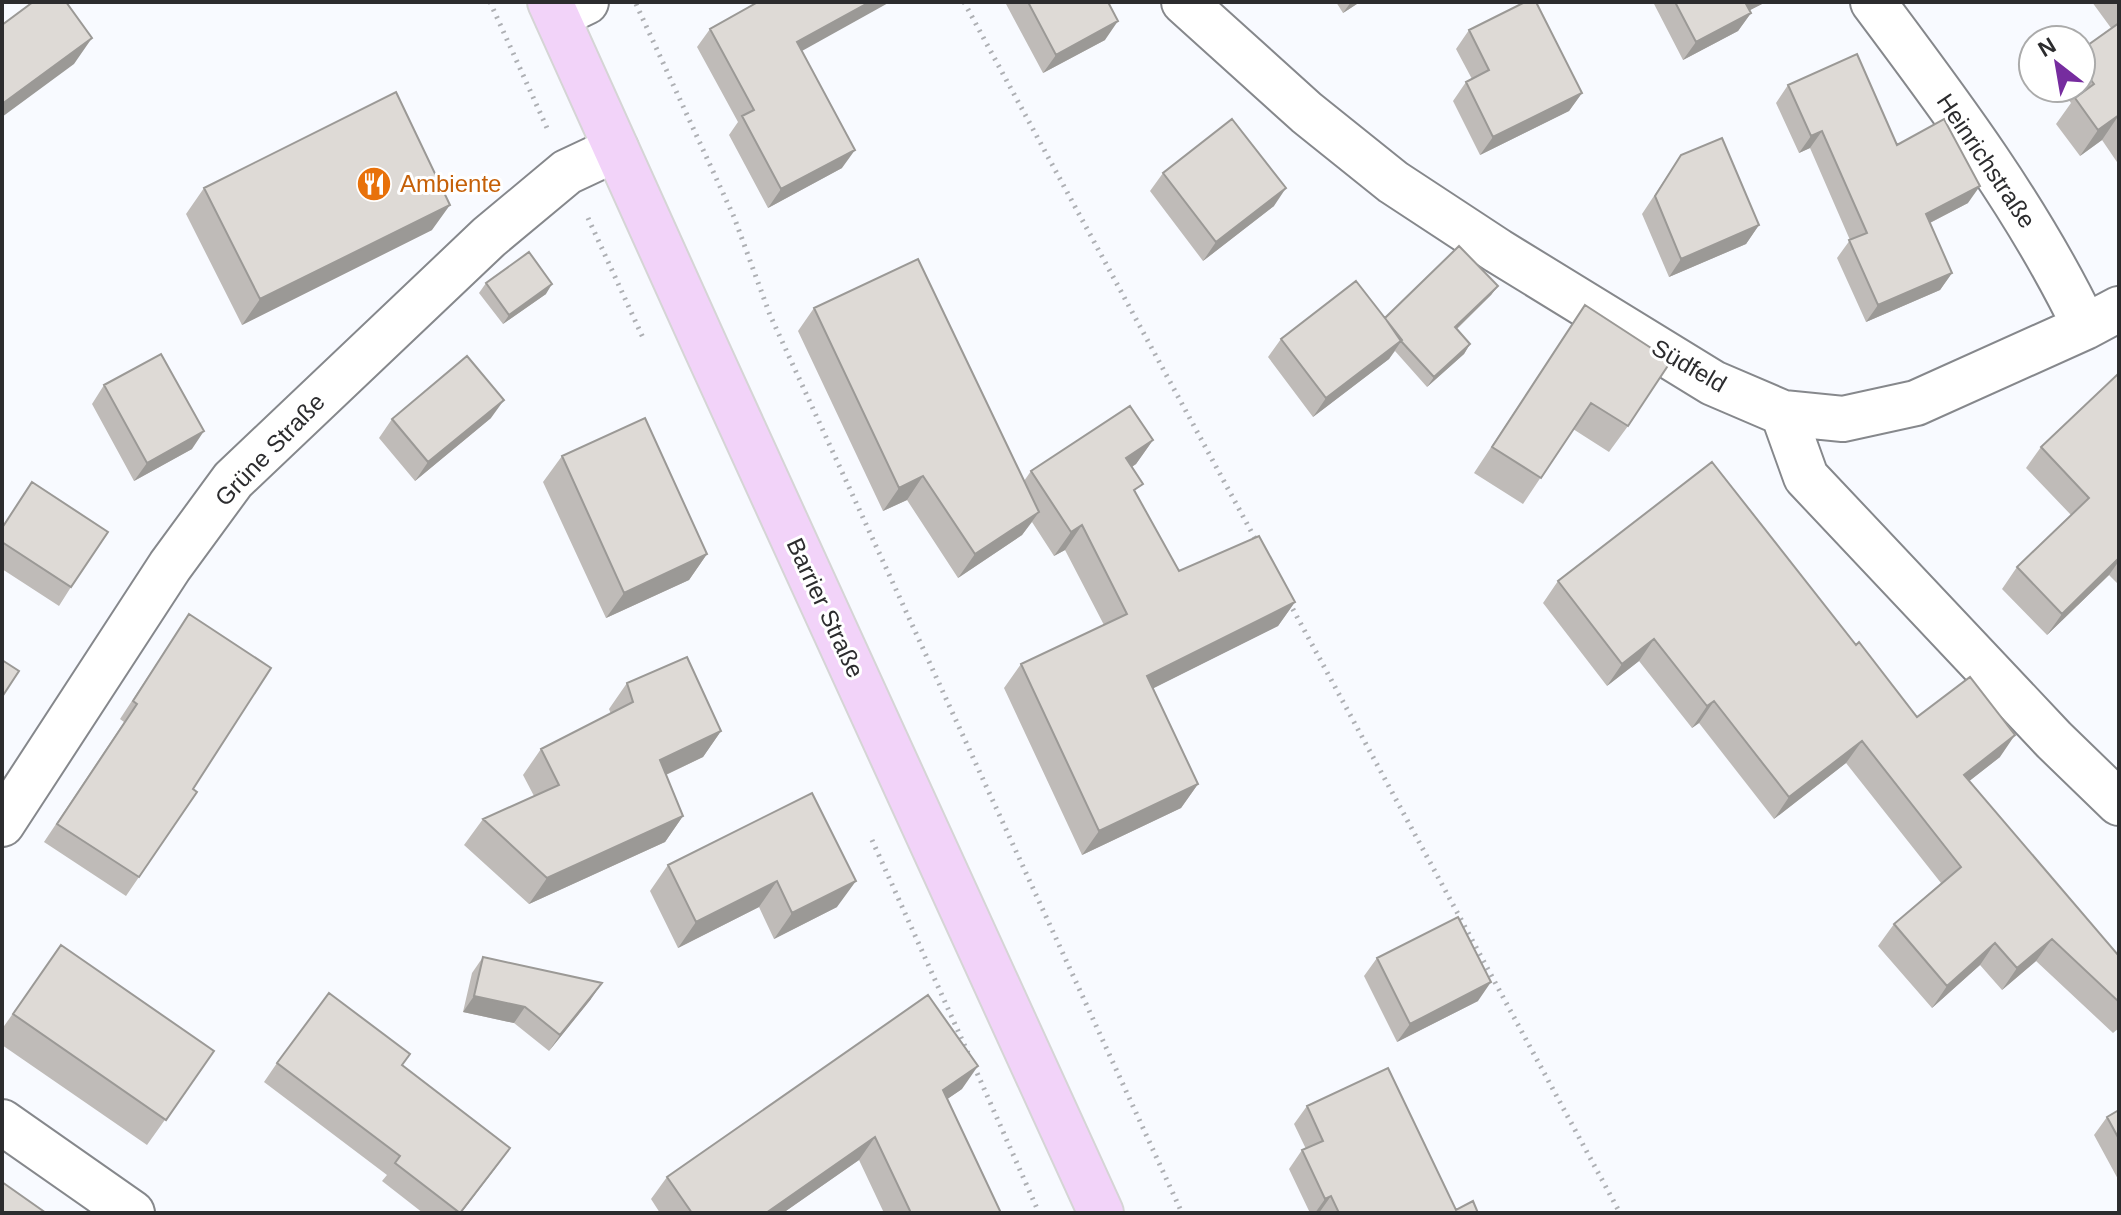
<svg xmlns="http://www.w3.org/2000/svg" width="2121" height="1215" viewBox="0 0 2121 1215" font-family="Helvetica,sans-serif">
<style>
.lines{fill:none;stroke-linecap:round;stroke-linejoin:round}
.street-casing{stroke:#86888c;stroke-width:48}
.primary-casing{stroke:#d5d5d5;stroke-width:48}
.path{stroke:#aeb0b4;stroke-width:5;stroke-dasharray:2 6;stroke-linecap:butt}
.street{stroke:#fff;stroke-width:44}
.primary{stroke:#f2d3f9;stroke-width:44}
.wall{fill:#bfbbb8}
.shaded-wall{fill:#9b9996}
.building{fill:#dedad6;stroke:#9b9996;stroke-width:2}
.labels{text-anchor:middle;stroke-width:6;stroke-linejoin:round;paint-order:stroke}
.street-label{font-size:24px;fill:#2c2c2e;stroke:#fff}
.food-label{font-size:24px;fill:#c56008;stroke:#fff;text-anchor:start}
</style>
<rect width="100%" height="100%" fill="#f8faff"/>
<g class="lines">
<g class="street-casing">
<path id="street" d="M 1184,2 L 1307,113 L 1393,182 L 1498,251 L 1713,383 L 1783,413 L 1843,419 L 1916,403 L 2085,327 L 2119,309
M 1873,2 C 1951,106 2029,210 2085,327
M 557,16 L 586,2
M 1783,413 L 1806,477 L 2054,740 L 2119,803
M 2,824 L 170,566 L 233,480 L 489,237 L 567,172 L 616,149
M 2,1122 L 132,1213"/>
</g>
<g class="primary-casing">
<path id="primary" d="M 550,2 L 707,350 L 1101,1213"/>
</g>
<path class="path" d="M 490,2 L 547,128
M 964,2 L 1258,544
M 636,4 L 734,217 L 770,315 L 1182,1213
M 588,218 L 644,340
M 1289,602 L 1620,1213
M 872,840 L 968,1053
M 974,1066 L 1039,1213"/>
<use href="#street" class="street"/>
<use href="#primary" class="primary"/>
</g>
<path class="wall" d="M 1007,2 L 1108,2 L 1105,40 L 1043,73 L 1006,4 Z
M 1336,2 L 1360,2 L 1343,13 Z
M 1653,2 L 1766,2 L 1749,10 L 1751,13 L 1738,31 L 1683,60 Z
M 2092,2 L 2119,2 L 2119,165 L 2102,140 L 2080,156 L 2056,124 L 2071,103 L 2060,88 L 2081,88 L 2081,50 L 2111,28 Z
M 710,29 L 802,51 L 842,168 L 768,208 L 729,135 L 738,122 L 697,47 Z
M 1469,30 L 1582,93 L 1569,111 L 1480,155 L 1453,101 L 1466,82 L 1472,79 L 1456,49 Z
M 1788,85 L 1897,145 L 1968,203 L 1930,223 L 1952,273 L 1940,290 L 1866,322 L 1837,258 L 1850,240 L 1810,148 L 1799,153 L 1776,103 Z
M 1681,155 L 1759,225 L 1746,244 L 1669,277 L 1642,214 Z
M 1163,173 L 1274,206 L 1203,261 L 1150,191 Z
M 204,188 L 432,230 L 242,325 L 186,214 Z
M 486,283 L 546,294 L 503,324 L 479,293 Z
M 1498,286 L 1491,295 L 1457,329 L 1470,344 L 1464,354 L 1427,387 L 1395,351 L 1389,359 L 1313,417 L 1268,357 L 1281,339 L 1385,318 Z
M 1585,305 L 1628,426 L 1609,452 L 1573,429 L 1523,504 L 1474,473 Z
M 814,308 L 1024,481 L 1031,471 L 1153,440 L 1136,464 L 1132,467 L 1136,494 L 1179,571 L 1295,602 L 1278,626 L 1153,688 L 1198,784 L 1181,808 L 1082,855 L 1004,688 L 1021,664 L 1104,625 L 1065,550 L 1054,556 L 1032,522 L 1022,535 L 958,578 L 907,500 L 883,511 L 798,331 Z
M 2119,373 L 2119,585 L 2109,575 L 2047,635 L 2002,589 L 2017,567 L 2071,515 L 2026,468 L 2041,447 Z
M 104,385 L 192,449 L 134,481 L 92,404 Z
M 491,418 L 415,481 L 379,438 L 392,419 Z
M 562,456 L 707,554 L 689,580 L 606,618 L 543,482 Z
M 32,482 L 71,587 L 59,606 L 2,569 L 2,527 Z
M 1558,581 L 1856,645 L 1917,717 L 2000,757 L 1969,781 L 2119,956 L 2119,1028 L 2113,1033 L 2036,961 L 2002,990 L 1980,965 L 1932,1008 L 1878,946 L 1894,924 L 1941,883 L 1846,763 L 1774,819 L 1699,723 L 1692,728 L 1639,661 L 1607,686 L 1543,603 Z
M 189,614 L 193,789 L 197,792 L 126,896 L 44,842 L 124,722 L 120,719 Z
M 627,683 L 721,731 L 703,757 L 666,775 L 683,816 L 665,842 L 529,904 L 464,845 L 483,819 L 534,796 L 523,775 L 541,749 L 611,714 L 609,709 Z
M 812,793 L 837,907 L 774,939 L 759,907 L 678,948 L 650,891 L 668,865 Z
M 61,945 L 214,1051 L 147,1145 L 2,1045 L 2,1029 Z
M 483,957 L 591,999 L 549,1051 L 514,1023 L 463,1012 L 472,973 Z
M 1377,958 L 1478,1001 L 1397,1042 L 1364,976 Z
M 277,1063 L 403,1065 L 497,1166 L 461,1213 L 423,1213 L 382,1181 L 387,1175 L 264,1082 Z
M 962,1089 L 947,1099 L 1001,1213 L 884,1213 L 859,1160 L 783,1213 L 660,1213 L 651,1199 L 667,1177 Z
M 1307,1106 L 1456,1210 L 1478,1213 L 1310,1213 L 1289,1169 L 1302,1150 L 1306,1149 L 1294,1124 Z
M 2119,1110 L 2119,1181 L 2094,1135 L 2107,1117 Z"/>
<path class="shaded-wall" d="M 870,2 L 890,2 L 784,61 L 797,42 Z
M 1351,2 L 1360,2 L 1343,13 Z
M 1744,2 L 1766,2 L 1731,20 Z
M 1751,13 L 1738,31 L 1683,60 L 1696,42 Z
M 1118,21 L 1105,40 L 1043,73 L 1056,55 Z
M 92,38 L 74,64 L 2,117 L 2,104 Z
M 1582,93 L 1569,111 L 1480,155 L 1493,137 Z
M 2119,115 L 2102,140 L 2080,156 L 2098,130 Z
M 1822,131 L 1810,148 L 1799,153 L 1811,136 Z
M 855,150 L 842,168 L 768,208 L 781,189 Z
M 1980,186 L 1968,203 L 1914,231 L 1926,214 Z
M 1286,188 L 1274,206 L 1203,261 L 1216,242 Z
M 450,205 L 432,230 L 242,325 L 260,299 Z
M 1759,225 L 1746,244 L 1669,277 L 1681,259 Z
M 1952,273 L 1940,290 L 1866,322 L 1878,305 Z
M 552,284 L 546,294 L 503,324 L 509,315 Z
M 1498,286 L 1491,295 L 1448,337 L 1455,327 Z
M 1402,340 L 1389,359 L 1313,417 L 1326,398 Z
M 1470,344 L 1464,354 L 1427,387 L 1434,377 Z
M 504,400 L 491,418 L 415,481 L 428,462 Z
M 204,431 L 192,449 L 134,481 L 147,463 Z
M 1153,440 L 1136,464 L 1109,482 L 1126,458 Z
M 923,476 L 907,500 L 883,511 L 899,488 Z
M 1039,512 L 1022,535 L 958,578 L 975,554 Z
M 1082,525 L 1065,550 L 1054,556 L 1071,532 Z
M 707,554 L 689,580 L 606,618 L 624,593 Z
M 2119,558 L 2119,561 L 2109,575 L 2047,635 L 2062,614 Z
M 1295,602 L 1278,626 L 1130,700 L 1147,676 Z
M 1654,639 L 1639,661 L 1607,686 L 1622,664 Z
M 1714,701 L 1699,723 L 1692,728 L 1707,706 Z
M 721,731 L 703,757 L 642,786 L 660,760 Z
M 2015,735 L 2000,757 L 1949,797 L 1964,775 Z
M 1862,741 L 1846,763 L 1774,819 L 1789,797 Z
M 1198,784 L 1181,808 L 1082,855 L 1099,831 Z
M 683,816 L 665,842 L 529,904 L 547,878 Z
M 777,881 L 759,907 L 678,948 L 696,922 Z
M 856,881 L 837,907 L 774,939 L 792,913 Z
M 2052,939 L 2036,961 L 2002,990 L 2017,968 Z
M 1995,943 L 1980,965 L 1932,1008 L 1947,986 Z
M 1491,982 L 1478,1001 L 1397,1042 L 1410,1024 Z
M 602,983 L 591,999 L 549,1051 L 560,1035 Z
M 474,996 L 525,1007 L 514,1023 L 463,1012 Z
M 978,1066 L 962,1089 L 927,1113 L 943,1090 Z
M 875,1137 L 859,1160 L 783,1213 L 766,1213 Z
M 510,1148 L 497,1166 L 461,1213 L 460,1213 Z
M 1331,1196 L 1319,1213 L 1315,1213 L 1325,1199 Z"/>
<path class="building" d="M 33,2 L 66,2 L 92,38 L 2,104 L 2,25 Z
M 758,2 L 870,2 L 797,42 L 855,150 L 781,189 L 742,116 L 754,110 L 710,29 Z
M 1028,2 L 1108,2 L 1118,21 L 1056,55 Z
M 1525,2 L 1536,2 L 1582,93 L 1493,137 L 1466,82 L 1489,70 L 1469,30 Z
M 1675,2 L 1745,2 L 1751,13 L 1696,42 Z
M 2119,23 L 2119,115 L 2098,130 L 2075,98 L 2094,84 L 2081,67 L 2081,50 Z
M 1857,54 L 1897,145 L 1944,119 L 1980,186 L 1926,214 L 1952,273 L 1878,305 L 1849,240 L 1867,233 L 1822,131 L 1811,136 L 1788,85 Z
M 396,92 L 450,205 L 260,299 L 204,188 Z
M 1232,119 L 1286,188 L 1216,242 L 1163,173 Z
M 1722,138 L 1759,225 L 1681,259 L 1655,196 L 1681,155 Z
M 1459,246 L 1498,286 L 1455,327 L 1470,344 L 1434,377 L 1401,341 L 1385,318 Z
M 529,252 L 552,284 L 509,315 L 486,283 Z
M 918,259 L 1039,512 L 975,554 L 923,476 L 899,488 L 814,308 Z
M 1356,281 L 1402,340 L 1326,398 L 1281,339 Z
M 1585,305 L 1671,361 L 1628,426 L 1591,403 L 1541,478 L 1492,447 Z
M 161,354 L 204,431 L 147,463 L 104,385 Z
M 467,356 L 504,400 L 428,462 L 392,419 Z
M 2119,373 L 2119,558 L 2062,614 L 2017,567 L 2089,498 L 2041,447 Z
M 1130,406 L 1153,440 L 1126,458 L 1143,484 L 1134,490 L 1179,571 L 1259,536 L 1295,602 L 1147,676 L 1198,784 L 1099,831 L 1021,664 L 1127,614 L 1082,525 L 1071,532 L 1031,471 Z
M 645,418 L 707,554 L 624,593 L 562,456 Z
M 1712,462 L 1856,645 L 1859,642 L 1917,717 L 1970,677 L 2015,735 L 1964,775 L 2119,956 L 2119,1002 L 2052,939 L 2017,968 L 1995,943 L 1947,986 L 1894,924 L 1961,867 L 1862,741 L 1789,797 L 1714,701 L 1707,706 L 1654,639 L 1622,664 L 1558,581 Z
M 32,482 L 108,532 L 71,587 L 2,542 L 2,528 Z
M 189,614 L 271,668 L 193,789 L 197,792 L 139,877 L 57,824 L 137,704 L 133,701 Z
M 687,657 L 721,731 L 660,760 L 683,816 L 547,878 L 483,819 L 559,785 L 541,749 L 633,702 L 627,683 Z
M 2,660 L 19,671 L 2,697 Z
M 812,793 L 856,881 L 792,913 L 777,881 L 696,922 L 668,865 Z
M 1458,917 L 1491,982 L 1410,1024 L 1377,958 Z
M 61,945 L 214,1051 L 166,1120 L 13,1014 Z
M 483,957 L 602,983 L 560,1035 L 525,1007 L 474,996 Z
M 329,993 L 410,1054 L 402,1065 L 510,1148 L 460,1213 L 395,1163 L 400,1156 L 277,1063 Z
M 928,995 L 978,1066 L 943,1090 L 1001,1213 L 911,1213 L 875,1137 L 766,1213 L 692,1213 L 667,1177 Z
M 1388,1068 L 1456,1210 L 1473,1201 L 1478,1213 L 1339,1213 L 1331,1196 L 1325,1199 L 1302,1150 L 1323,1141 L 1307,1106 Z
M 2119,1110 L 2119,1139 L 2107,1117 Z
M 2,1182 L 46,1213 L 2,1213 Z"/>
<defs>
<g id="restaurant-disc" transform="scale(1.8)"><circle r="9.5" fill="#e8710a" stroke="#fff"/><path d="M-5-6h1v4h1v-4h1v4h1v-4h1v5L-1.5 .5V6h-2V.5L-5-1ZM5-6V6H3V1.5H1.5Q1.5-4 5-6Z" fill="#fff"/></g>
</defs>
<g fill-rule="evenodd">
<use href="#restaurant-disc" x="374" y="184"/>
</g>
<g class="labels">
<g class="street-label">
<text transform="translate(1986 161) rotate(56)" y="8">Heinrichstraße</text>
<text transform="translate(1689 366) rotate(30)" y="8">Südfeld</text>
<text transform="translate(270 450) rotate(-46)" y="8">Grüne Straße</text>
<text transform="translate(825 608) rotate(65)" y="8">Barrier Straße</text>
</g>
<g class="food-label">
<text x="400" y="192">Ambiente</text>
</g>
</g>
<rect width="2121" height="1215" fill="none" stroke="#2c2c2e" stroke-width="8"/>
<g transform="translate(2057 64) rotate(329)"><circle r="38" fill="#ffffff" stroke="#ababab" stroke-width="2"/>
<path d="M0-6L14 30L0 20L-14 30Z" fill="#762c9f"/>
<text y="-12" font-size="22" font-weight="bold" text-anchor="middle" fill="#2c2c2e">N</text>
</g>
</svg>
